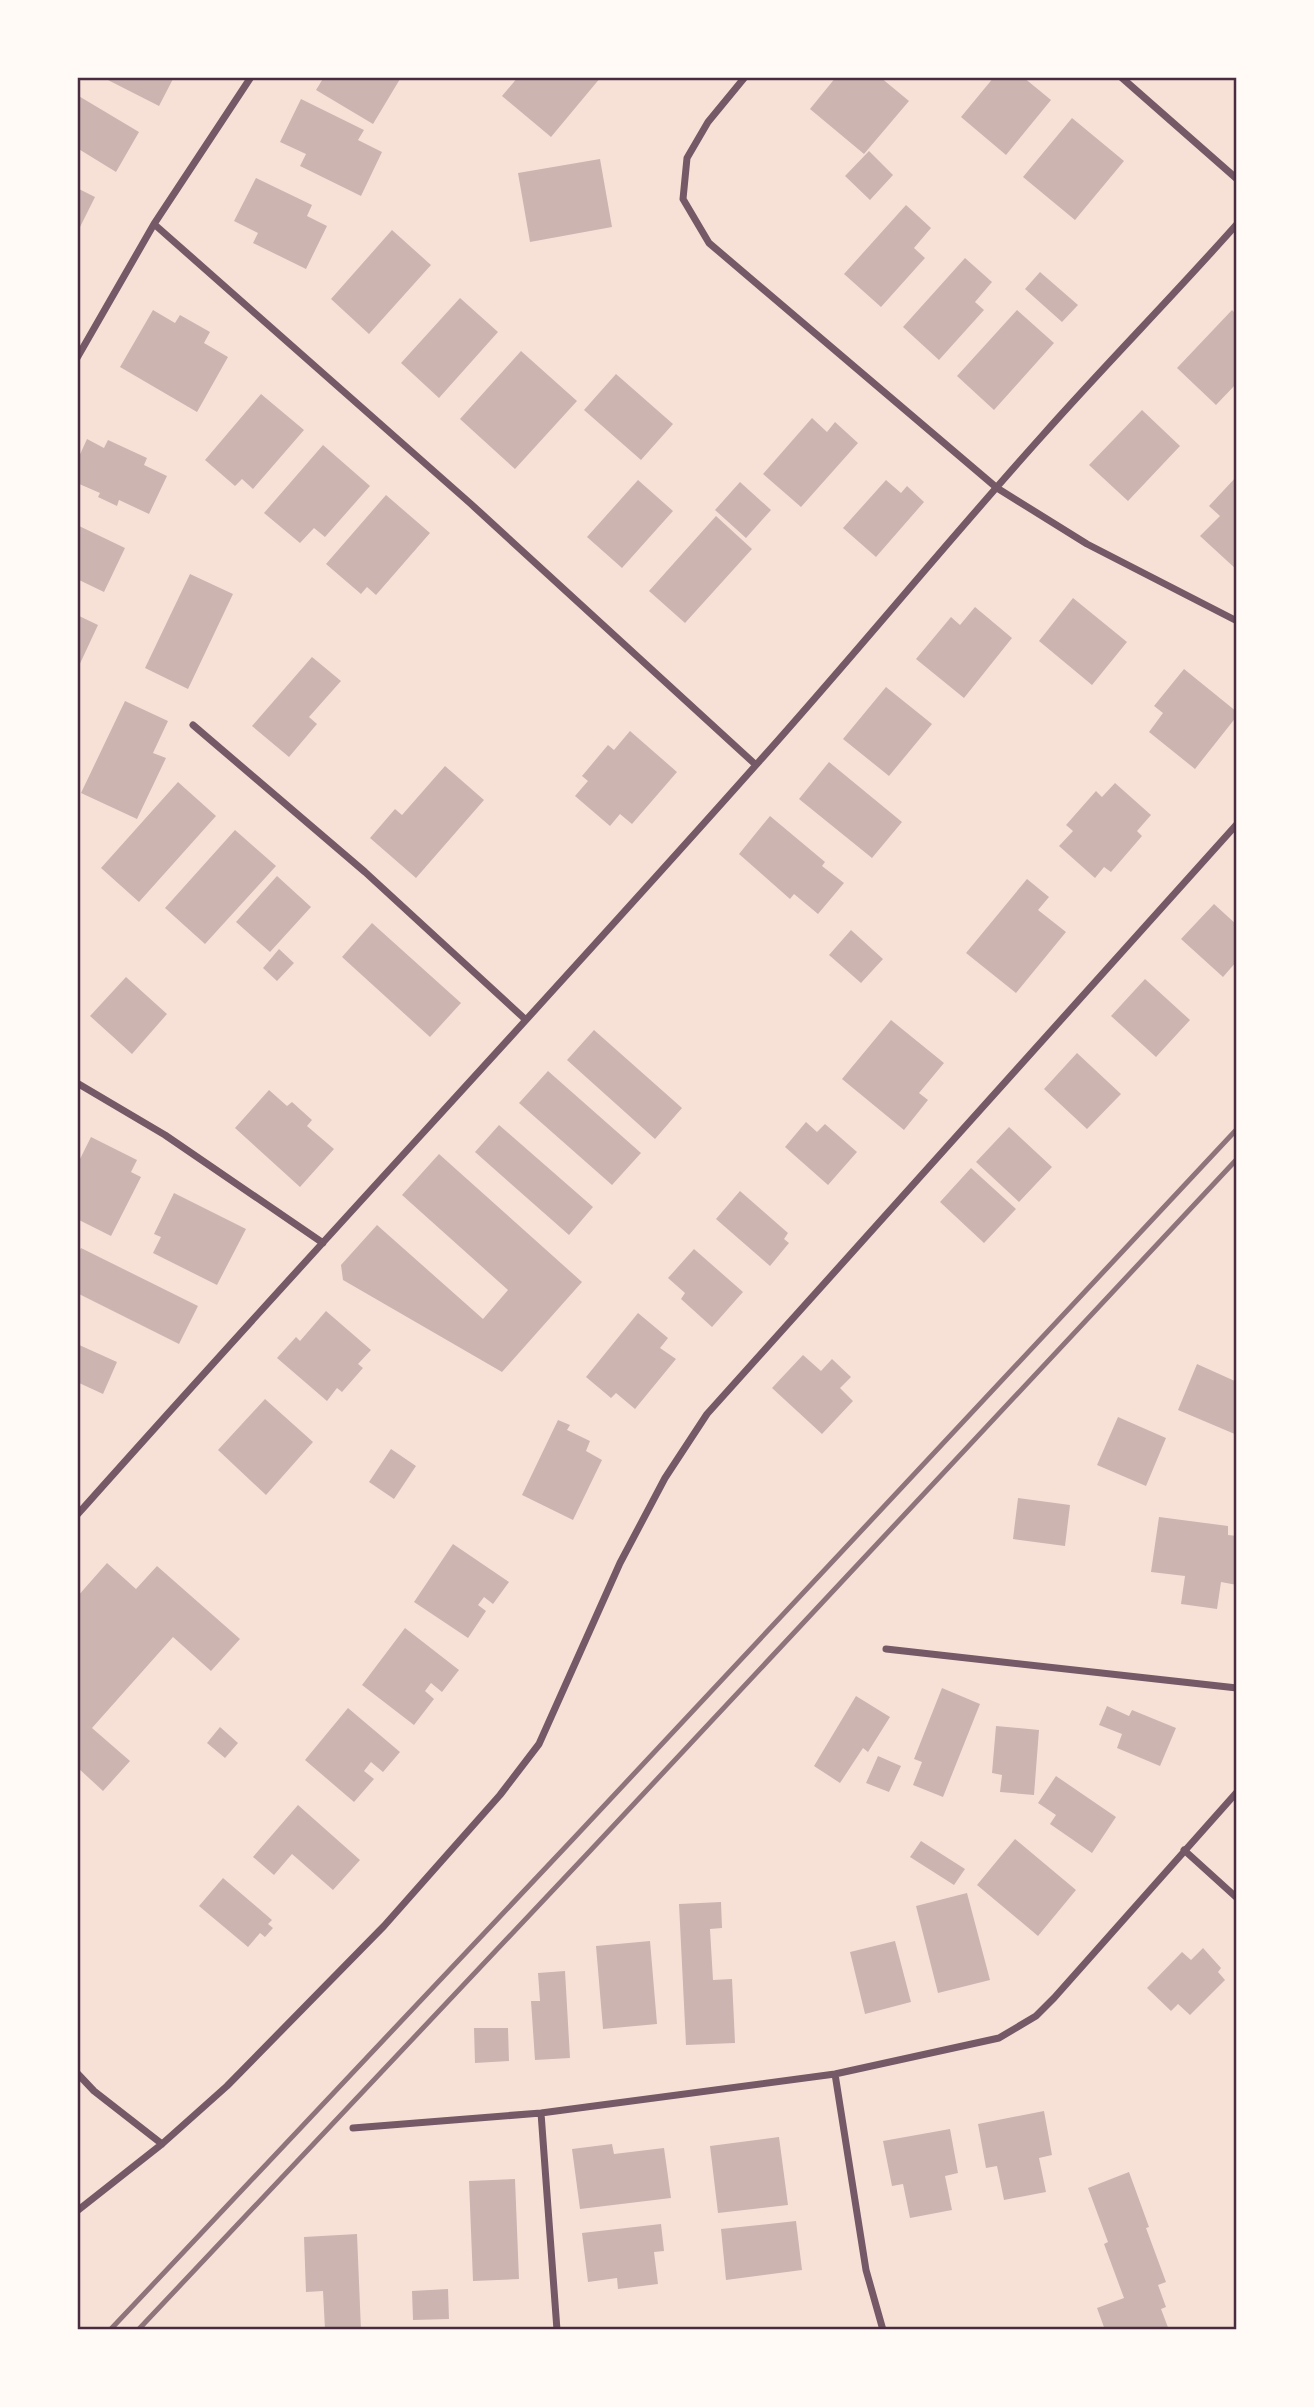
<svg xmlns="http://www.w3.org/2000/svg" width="1314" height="2407" viewBox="0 0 1314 2407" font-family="Signika,sans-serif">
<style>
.building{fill:#ccb4b1}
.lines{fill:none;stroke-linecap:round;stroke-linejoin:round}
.minor{stroke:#755966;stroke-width:7}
.rail{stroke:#8f747c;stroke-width:5}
.neatline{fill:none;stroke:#4a2c40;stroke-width:2.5}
</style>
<rect width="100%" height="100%" fill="#f7e1d7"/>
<path class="building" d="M 102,77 L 174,77 L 159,106 Z
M 324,77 L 397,77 L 400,79 L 373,124 L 316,90 Z
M 518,77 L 601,77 L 551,137 L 502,96 Z
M 836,77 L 880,77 L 909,101 L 864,154 L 810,109 Z
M 994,77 L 1023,77 L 1051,100 L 1006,155 L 961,117 Z
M 77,95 L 139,132 L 116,172 L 77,148 Z
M 301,99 L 364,130 L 358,140 L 382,152 L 361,196 L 300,166 L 306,154 L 280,142 Z
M 1072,118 L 1124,161 L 1075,220 L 1023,177 Z
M 869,151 L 893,175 L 870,200 L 845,176 Z
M 600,159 L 612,227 L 530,242 L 518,173 Z
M 256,178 L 312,205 L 307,216 L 327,226 L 306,269 L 253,243 L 258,233 L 234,221 Z
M 77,188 L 95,197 L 77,233 Z
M 906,205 L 931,228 L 914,248 L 925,258 L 881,307 L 844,274 Z
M 392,230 L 431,265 L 369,334 L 331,299 Z
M 965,258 L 992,282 L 975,302 L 984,310 L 939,360 L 903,327 Z
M 1040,272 L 1078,305 L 1062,322 L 1025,289 Z
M 460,298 L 498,332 L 439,398 L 401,363 Z
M 153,310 L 175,323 L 180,315 L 210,332 L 204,343 L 228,357 L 197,412 L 120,367 Z
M 1017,310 L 1054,343 L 994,410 L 957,376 Z
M 1232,310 L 1237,315 L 1237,383 L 1216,405 L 1177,368 Z
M 521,351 L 577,401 L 515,469 L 460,419 Z
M 616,374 L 673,424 L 641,460 L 584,410 Z
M 261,394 L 304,430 L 253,489 L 242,479 L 235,486 L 205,460 Z
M 1142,410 L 1180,446 L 1128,501 L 1089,465 Z
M 812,418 L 827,432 L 835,422 L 858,443 L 801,507 L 763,474 Z
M 87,439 L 104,448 L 108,440 L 147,458 L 144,465 L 167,476 L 149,514 L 119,500 L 117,506 L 98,497 L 100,493 L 77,483 L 77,461 Z
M 323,445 L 370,486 L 325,537 L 314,528 L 300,543 L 264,513 Z
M 1237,476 L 1237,570 L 1200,536 L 1220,516 L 1209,506 Z
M 638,480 L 673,511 L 622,568 L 587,537 Z
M 886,480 L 901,493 L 907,486 L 924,502 L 876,557 L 843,528 Z
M 740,482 L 771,510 L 746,538 L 715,510 Z
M 386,495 L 430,533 L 376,595 L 367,587 L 361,594 L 326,564 Z
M 716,516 L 752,549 L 685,623 L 649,591 Z
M 77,525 L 125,548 L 104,592 L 77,579 Z
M 190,574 L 233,594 L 188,689 L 145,668 Z
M 1073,598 L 1127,642 L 1092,685 L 1039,641 Z
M 975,607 L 1012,638 L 964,698 L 916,659 L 951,617 L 960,625 Z
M 77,615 L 98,625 L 77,670 Z
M 312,657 L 341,681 L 309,717 L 317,724 L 289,757 L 252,726 Z
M 1184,669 L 1237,712 L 1237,716 L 1195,769 L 1149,732 L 1163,713 L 1154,706 Z
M 886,687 L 932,724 L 889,776 L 843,739 Z
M 125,701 L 168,721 L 153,753 L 166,758 L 137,819 L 81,793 Z
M 630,731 L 677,772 L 632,824 L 620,814 L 610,826 L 575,796 L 588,781 L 582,776 L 608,745 L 614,750 Z
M 829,762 L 902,822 L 872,858 L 799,799 Z
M 445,766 L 484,800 L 416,878 L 370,838 L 395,809 L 402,815 Z
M 178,782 L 216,816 L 139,902 L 101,868 Z
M 1115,783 L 1151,815 L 1137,831 L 1142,836 L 1111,872 L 1104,867 L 1095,878 L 1059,846 L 1073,831 L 1066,825 L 1096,791 L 1102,797 Z
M 770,816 L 825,862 L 822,866 L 844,883 L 818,914 L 794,894 L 790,899 L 739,854 Z
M 235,830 L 276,866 L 205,944 L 165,908 Z
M 277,876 L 311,907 L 270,952 L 236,922 Z
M 1027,879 L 1049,897 L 1038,910 L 1066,932 L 1016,993 L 966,953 Z
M 1214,904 L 1237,925 L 1237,961 L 1223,977 L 1181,939 Z
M 372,923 L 461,1003 L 430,1037 L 342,957 Z
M 851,930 L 883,959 L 861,983 L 829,955 Z
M 279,949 L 294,963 L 277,981 L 263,968 Z
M 126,977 L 167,1014 L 132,1054 L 90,1016 Z
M 1145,979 L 1190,1020 L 1156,1057 L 1111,1016 Z
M 891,1020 L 944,1063 L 919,1093 L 928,1100 L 904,1130 L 842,1079 Z
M 594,1030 L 682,1108 L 655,1139 L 567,1060 Z
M 1077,1053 L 1121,1094 L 1087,1129 L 1044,1089 Z
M 548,1071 L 641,1153 L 612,1185 L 519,1103 Z
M 269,1090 L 287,1106 L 292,1102 L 312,1120 L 307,1126 L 334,1149 L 300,1187 L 235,1128 Z
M 806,1122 L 817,1132 L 825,1124 L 857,1152 L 828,1185 L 785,1147 Z
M 499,1125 L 593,1207 L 569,1235 L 475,1152 Z
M 1009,1127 L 1052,1167 L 1019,1202 L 976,1162 Z
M 91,1137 L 137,1160 L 131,1172 L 141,1177 L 111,1236 L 77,1219 L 77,1165 Z
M 439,1154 L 582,1282 L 502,1372 L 343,1280 L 341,1265 L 377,1225 L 483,1319 L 508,1290 L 402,1195 Z
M 971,1168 L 1016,1209 L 984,1243 L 940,1202 Z
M 740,1191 L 788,1233 L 784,1239 L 789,1243 L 770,1266 L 716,1219 Z
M 174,1193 L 246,1229 L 217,1285 L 153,1253 L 161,1237 L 154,1234 Z
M 81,1248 L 198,1306 L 179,1344 L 77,1293 L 77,1256 Z
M 694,1249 L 743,1292 L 712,1327 L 681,1299 L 685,1293 L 668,1278 Z
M 326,1311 L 371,1350 L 358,1364 L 363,1368 L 342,1392 L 337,1388 L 327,1401 L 277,1358 L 296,1337 L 300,1341 Z
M 638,1313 L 668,1338 L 660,1348 L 676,1359 L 635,1409 L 616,1393 L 611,1398 L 586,1377 Z
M 77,1344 L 117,1362 L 103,1394 L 77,1382 Z
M 803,1355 L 821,1371 L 832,1359 L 851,1377 L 840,1388 L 853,1401 L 822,1434 L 772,1388 Z
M 1197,1364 L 1237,1382 L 1237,1435 L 1178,1410 Z
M 265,1399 L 313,1442 L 266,1495 L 218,1450 Z
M 1118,1417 L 1166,1438 L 1146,1486 L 1097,1465 Z
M 558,1420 L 570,1425 L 567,1430 L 590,1441 L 586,1451 L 602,1460 L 573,1520 L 522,1495 Z
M 391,1449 L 416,1466 L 394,1499 L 369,1482 Z
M 1018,1498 L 1070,1505 L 1065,1546 L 1013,1539 Z
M 1159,1517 L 1228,1526 L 1228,1535 L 1237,1536 L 1237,1585 L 1221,1582 L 1217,1609 L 1181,1604 L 1185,1576 L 1151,1572 Z
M 453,1544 L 509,1582 L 493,1604 L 484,1597 L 478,1605 L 486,1611 L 468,1638 L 414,1602 Z
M 107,1563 L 136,1589 L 157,1566 L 240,1639 L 211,1671 L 173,1637 L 92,1728 L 130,1761 L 103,1791 L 77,1767 L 77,1597 Z
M 405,1628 L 459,1670 L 442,1692 L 431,1683 L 425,1691 L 434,1699 L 414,1725 L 362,1685 Z
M 942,1688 L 980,1704 L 943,1797 L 913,1785 L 922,1762 L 914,1759 Z
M 856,1696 L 890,1717 L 868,1752 L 863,1748 L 840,1783 L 814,1766 Z
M 1107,1706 L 1129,1716 L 1132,1710 L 1176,1728 L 1160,1766 L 1117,1748 L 1122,1734 L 1099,1725 Z
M 348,1708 L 400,1752 L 383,1772 L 371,1762 L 364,1771 L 374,1779 L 354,1802 L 305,1760 Z
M 996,1726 L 1039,1730 L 1034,1795 L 1000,1792 L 1002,1775 L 992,1773 Z
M 220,1727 L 238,1743 L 225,1758 L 207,1743 Z
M 878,1756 L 901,1766 L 889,1792 L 866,1783 Z
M 1056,1776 L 1116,1817 L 1092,1853 L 1050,1824 L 1056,1815 L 1038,1803 Z
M 298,1805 L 360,1860 L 333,1890 L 292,1854 L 274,1875 L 253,1857 Z
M 1015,1839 L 1076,1890 L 1038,1936 L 977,1885 Z
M 921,1841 L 965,1869 L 954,1885 L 910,1857 Z
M 223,1878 L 272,1920 L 268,1924 L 273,1928 L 265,1937 L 260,1933 L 248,1947 L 199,1906 Z
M 967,1893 L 990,1980 L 938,1993 L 916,1906 Z
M 721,1902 L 722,1928 L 710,1929 L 713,1980 L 732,1979 L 735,2043 L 686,2045 L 679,1904 Z
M 650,1941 L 657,2024 L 603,2029 L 596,1946 Z
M 895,1941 L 911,2002 L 865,2014 L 850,1952 Z
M 1203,1948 L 1221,1968 L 1218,1972 L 1225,1980 L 1190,2015 L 1178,2004 L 1171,2011 L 1147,1988 L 1182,1952 L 1191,1960 Z
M 565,1971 L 570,2058 L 535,2060 L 531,2001 L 540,2001 L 538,1973 Z
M 474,2028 L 508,2028 L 509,2061 L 475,2063 Z
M 1044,2111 L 1052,2155 L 1039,2158 L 1046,2192 L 1004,2200 L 997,2166 L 986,2168 L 978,2124 Z
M 950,2129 L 958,2173 L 945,2176 L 952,2210 L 910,2218 L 903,2184 L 892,2186 L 883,2141 Z
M 779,2137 L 788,2205 L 718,2213 L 710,2146 Z
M 612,2144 L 614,2154 L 664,2148 L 671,2198 L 580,2209 L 572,2149 Z
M 1129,2172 L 1149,2227 L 1146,2228 L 1166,2282 L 1158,2285 L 1166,2307 L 1161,2309 L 1169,2330 L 1105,2330 L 1097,2308 L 1124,2298 L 1104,2244 L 1108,2242 L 1088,2188 Z
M 515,2179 L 519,2279 L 473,2281 L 469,2181 Z
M 796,2221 L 802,2270 L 726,2280 L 721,2229 Z
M 661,2224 L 664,2251 L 654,2252 L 658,2284 L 618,2289 L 617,2278 L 588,2282 L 582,2233 Z
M 357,2234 L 361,2330 L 325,2330 L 323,2291 L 306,2292 L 304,2237 Z
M 448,2289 L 449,2319 L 413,2320 L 412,2291 Z"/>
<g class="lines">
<path class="minor" d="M 745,77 L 708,122 L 687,158 L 683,199 L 709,243 L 997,488 L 1087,544 L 1237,621
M 1121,77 L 1237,179
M 154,224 L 471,504 L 756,765
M 77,358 L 154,224 L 251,77
M 193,725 L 365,872 L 526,1020
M 77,1083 L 165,1135 L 323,1243
M 77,1515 C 301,1263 532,1017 756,765 C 853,657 945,544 1042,436 C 1106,364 1173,296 1237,224
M 886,1649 L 1237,1688
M 1184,1850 L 1237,1898
M 77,2073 L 94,2091 L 162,2144
M 835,2074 L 866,2270 L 883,2330
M 541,2113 L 557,2330
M 353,2128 L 541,2113 L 835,2074 L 999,2038 L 1036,2016 L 1054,1998 L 1237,1792
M 77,2211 L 162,2144 L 227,2086 L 384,1926 L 500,1795 L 539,1744 L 620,1563 L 665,1478 L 707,1414 L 1237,824"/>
<path class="rail" d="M 110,2330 L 574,1838 L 1237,1129
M 138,2330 L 589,1852 L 1237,1159"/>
</g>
<rect width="1314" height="2407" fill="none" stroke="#fffaf5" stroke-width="158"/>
<rect x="79" y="79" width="1156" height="2249" class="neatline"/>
</svg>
